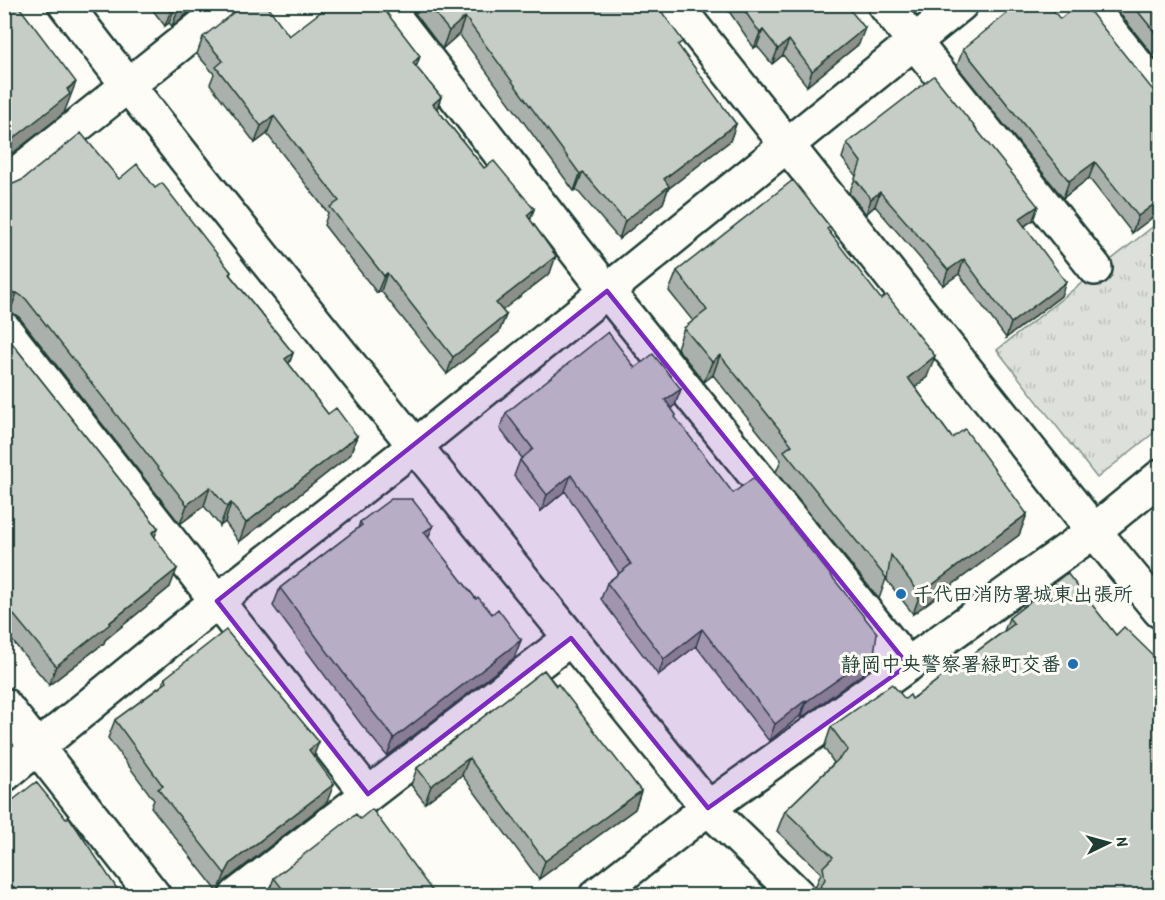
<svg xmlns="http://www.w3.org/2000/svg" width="1165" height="900" viewBox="0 0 1165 900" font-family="'Patrick Hand','Klee One',sans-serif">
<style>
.park{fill:url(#park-tufts);stroke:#7e8e88;stroke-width:1.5}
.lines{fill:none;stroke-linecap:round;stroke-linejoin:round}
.minor-casing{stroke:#1f3d34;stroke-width:38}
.tertiary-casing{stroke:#1f3d34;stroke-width:38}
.minor{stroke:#fdfcf7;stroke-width:33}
.tertiary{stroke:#fdfcf7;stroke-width:33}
.wall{fill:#aab0ab;stroke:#1f3d34;stroke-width:1.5}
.shaded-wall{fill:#8b908b;stroke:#1f3d34;stroke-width:1.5}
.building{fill:#c6cdc7;stroke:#1f3d34;stroke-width:1.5}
.marked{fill:#7b2cbf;fill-opacity:0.2;stroke:#7b2cbf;stroke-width:4.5;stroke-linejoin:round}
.poi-dot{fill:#1f6fb2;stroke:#fdfcf7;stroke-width:2}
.labels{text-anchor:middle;stroke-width:6;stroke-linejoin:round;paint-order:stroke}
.poi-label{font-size:20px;font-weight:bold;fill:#1f3d34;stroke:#fdfcf7;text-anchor:start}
</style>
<defs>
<pattern id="park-tufts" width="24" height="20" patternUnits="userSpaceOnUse" patternTransform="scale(1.5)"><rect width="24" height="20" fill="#dde0db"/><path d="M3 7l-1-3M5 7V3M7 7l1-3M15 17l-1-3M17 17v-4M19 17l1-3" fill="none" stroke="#bdc1bd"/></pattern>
</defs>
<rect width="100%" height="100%" fill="#fdfcf7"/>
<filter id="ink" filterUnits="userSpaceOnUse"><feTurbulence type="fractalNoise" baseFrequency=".0167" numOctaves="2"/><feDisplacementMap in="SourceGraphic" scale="12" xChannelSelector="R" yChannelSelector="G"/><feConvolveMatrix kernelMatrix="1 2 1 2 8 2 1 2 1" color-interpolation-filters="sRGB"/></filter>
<g filter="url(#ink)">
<path class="park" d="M 1160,221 L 1160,428 L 1097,478 L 997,350 Z"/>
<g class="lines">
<g class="minor-casing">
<path id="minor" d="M 384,4 L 607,291 L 908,665
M 675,4 L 1094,531 L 1160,611
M 884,4 L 1095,268
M 1088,4 L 1160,94
M 4,184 L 230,4
M 4,329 L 368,794
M 4,705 L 154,896
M 4,775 L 217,601 L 415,446 L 607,291 L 961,4
M 708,808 L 799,896
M 236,896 L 571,638
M 596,896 L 708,808 L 1094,531 L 1160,477"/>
</g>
<g class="tertiary-casing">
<path id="tertiary" d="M 65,4 C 274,276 493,541 708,808"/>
</g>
<use href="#minor" class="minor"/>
<use href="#tertiary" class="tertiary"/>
</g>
<path class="wall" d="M 148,4 L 199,4 L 172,26 L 169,23 L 165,26 Z
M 408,4 L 656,4 L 680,49 L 736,124 L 730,141 L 668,189 L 663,203 L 619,239 L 576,189 L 574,191 L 459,34 L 442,49 Z
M 724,4 L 846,4 L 859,44 L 807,86 L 783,55 L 772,64 L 757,46 L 754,48 Z
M 1112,4 L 1161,4 L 1161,65 Z
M 1060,19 L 1152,89 L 1161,95 L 1161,211 L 1132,233 L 1089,178 L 1063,198 L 957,66 L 963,49 Z
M 289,36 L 420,56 L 416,67 L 441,97 L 437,109 L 484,168 L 534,209 L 530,221 L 550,273 L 502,310 L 506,315 L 499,332 L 447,374 L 381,291 L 377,293 L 324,225 L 328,213 L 267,134 L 255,143 L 210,84 L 214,74 L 197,54 L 203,37 Z
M 847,143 L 1038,206 L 1033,220 L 1025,226 L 1061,296 L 1006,338 L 959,274 L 943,285 L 875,206 L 866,214 L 849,193 L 856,176 L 842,158 Z
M 119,179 L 155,188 L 231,272 L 230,275 L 293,353 L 289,364 L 328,414 L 357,436 L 350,455 L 239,542 L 225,522 L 220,526 L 204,506 L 180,524 L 19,317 L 10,311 L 4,311 L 4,183 L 13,184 Z
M 829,231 L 927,377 L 915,387 L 952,438 L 1027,514 L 1019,535 L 913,614 L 886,579 L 879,599 L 776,472 L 781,460 L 713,375 L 704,382 L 677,348 L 684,328 L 693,321 L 669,291 L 677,271 Z
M 4,333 L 158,528 L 154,537 L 170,587 L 105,640 L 104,643 L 49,685 L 4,631 Z
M 635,368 L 681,389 L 675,405 L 671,408 L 676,415 L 675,418 L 868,670 L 801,718 L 800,716 L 769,741 L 696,646 L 658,675 L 601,599 L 607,583 L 619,573 L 565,491 L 541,511 L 514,476 L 520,460 L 522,458 L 500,429 L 506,413 Z
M 360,522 L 428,538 L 476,599 L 521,640 L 514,658 L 387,756 L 361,724 L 273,606 L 280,588 L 358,528 Z
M 1067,573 L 1161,896 L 811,894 L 816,891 L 815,888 L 821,873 L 777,831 L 785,811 L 834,763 L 824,748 L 831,727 L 905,699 L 912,699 L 1004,631 L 1009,618 Z
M 544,670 L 641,791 L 635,809 L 539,879 L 462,775 L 425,803 L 411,785 L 417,768 Z
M 165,678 L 314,757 L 327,802 L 225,881 L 218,892 L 151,807 L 154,800 L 108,738 L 115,720 L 162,685 Z
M 360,819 L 436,896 L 267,896 L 274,878 Z"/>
<path class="shaded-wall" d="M 176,4 L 169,23 L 165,26 L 172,7 Z
M 183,4 L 199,4 L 172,26 L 179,8 Z
M 465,17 L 459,34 L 442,49 L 449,31 Z
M 865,28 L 859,44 L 807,86 L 812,71 Z
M 763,30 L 757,46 L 754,48 L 760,33 Z
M 789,40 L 783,55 L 772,64 L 778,49 Z
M 420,56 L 414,73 L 413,63 Z
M 76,82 L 64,113 L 4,160 L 4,146 Z
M 441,97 L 435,114 L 433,104 Z
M 274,116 L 267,134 L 255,143 L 261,126 Z
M 736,124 L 730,141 L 668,189 L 663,203 L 619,239 L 625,221 L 664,179 Z
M 1095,162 L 1089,178 L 1063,198 L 1069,181 Z
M 583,172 L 576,189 L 574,191 L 580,174 Z
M 880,192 L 875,206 L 866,214 L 871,199 Z
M 1161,199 L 1161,211 L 1132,233 L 1138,216 Z
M 1038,206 L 1033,220 L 1014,233 L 1019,219 Z
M 534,209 L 528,227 L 527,215 Z
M 556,256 L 550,273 L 490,320 L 496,303 Z
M 964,259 L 959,274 L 943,285 L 948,270 Z
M 387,273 L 381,291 L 377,293 L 384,276 Z
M 1066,282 L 1061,296 L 1006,338 L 1011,323 Z
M 9,292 L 17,293 L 10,311 L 4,311 L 4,293 Z
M 506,315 L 499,332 L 447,374 L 453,357 Z
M 293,353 L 286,372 L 285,359 Z
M 720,355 L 713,375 L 704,382 L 712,362 Z
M 935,356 L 927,377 L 901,399 L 908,378 Z
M 681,389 L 675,405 L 659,417 L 665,400 Z
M 357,436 L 350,455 L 239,542 L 246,523 Z
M 571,475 L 565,491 L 541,511 L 547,495 Z
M 210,487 L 204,506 L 180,524 L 187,505 Z
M 231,503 L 225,522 L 220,526 L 227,507 Z
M 1027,514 L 1019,535 L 913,614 L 920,594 Z
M 433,526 L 426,544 L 424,532 Z
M 158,528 L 151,547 L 152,533 Z
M 177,569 L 170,587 L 105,640 L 104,643 L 49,685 L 56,666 Z
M 702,629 L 696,646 L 658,675 L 664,659 Z
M 521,640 L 514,658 L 387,756 L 394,738 Z
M 874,654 L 868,670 L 801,718 L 807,701 Z
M 806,700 L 800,716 L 769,741 L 775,724 Z
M 319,742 L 312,760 L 309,750 Z
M 469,758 L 462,775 L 425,803 L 431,786 Z
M 334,784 L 327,802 L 225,881 L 218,892 L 225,874 L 231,863 Z
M 641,791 L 635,809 L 539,879 L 545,861 Z"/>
<path class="building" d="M 4,4 L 17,4 L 76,82 L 67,89 L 70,94 L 4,146 Z
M 244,4 L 266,4 L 289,36 L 331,4 L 380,4 L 420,56 L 413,63 L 441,97 L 433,104 L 484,168 L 494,161 L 534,209 L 527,215 L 556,256 L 496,303 L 506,315 L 453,357 L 387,273 L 384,276 L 330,207 L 339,201 L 274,116 L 261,126 L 216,67 L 223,61 L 203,37 Z
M 428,4 L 656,4 L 683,41 L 678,45 L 736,124 L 664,179 L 669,186 L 625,221 L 583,172 L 580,174 L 465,17 L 449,31 Z
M 740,4 L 845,4 L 865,28 L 812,71 L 789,40 L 778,49 L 763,30 L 760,33 Z
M 1019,4 L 1048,4 L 1060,19 L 1078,4 L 1084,4 L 1152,89 L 1161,95 L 1161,199 L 1138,216 L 1095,162 L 1069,181 L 963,49 Z
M 1132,4 L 1161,4 L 1161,40 Z
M 934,76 L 1038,206 L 1019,219 L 1066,282 L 1011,323 L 964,259 L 948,270 L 880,192 L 871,199 L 855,179 L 861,162 L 847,143 Z
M 81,133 L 119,179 L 137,164 L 155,188 L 162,183 L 231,272 L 229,274 L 293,353 L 285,359 L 328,414 L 336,408 L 357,436 L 246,523 L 231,503 L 227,507 L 210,487 L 187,505 L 26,299 L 17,293 L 9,292 L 4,293 L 4,183 L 13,184 L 22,180 Z
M 793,180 L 830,227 L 827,229 L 881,299 L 887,295 L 935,356 L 908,378 L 952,438 L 965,429 L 1027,514 L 920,594 L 891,555 L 887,579 L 784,451 L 792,445 L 720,355 L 712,362 L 684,328 L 707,310 L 677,271 Z
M 608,332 L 635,368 L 653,354 L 681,389 L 665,400 L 676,415 L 675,417 L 733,493 L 753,478 L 877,633 L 874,654 L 807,701 L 806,700 L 775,724 L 702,629 L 664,659 L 607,583 L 631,564 L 571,475 L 547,495 L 520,460 L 533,449 L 506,413 Z
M 4,333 L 158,528 L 152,533 L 177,569 L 109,623 L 110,624 L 56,666 L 4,603 Z
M 391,499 L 412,499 L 433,526 L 424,532 L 476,599 L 478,597 L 492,614 L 498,609 L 521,640 L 394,738 L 368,706 L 280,588 L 362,525 L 360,522 Z
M 1067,573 L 1116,635 L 1124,627 L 1161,663 L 1161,896 L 795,896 L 799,892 L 811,894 L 820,888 L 825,879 L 823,867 L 833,857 L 785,811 L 848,750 L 831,727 L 892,684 L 905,699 L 910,695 L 912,699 L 1014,624 L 1009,618 Z
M 226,630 L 319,742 L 309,750 L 334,784 L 231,863 L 225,874 L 158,789 L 163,786 L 115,720 L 167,682 L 165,678 Z
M 544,670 L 556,686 L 558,684 L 641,791 L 545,861 L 469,758 L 431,786 L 417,768 Z
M 36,782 L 66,819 L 69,817 L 122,896 L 4,896 L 4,807 Z
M 372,809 L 436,896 L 288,896 L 274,878 L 356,814 L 360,819 Z"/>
</g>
<path class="marked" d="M 607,291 L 908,665 L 708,808 L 571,638 L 368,794 L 217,601 Z"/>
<g class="poi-dot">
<circle cx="901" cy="594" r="6"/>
<circle cx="1073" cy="664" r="6"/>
</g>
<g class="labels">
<g class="poi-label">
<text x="913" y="601">千代田消防署城東出張所</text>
<text x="1061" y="671" text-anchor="end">静岡中央警察署緑町交番</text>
</g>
</g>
<rect width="1165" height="900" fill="none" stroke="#fdfcf7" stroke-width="24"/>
<rect x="12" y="12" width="1141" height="876" fill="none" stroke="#1f3d34" stroke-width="2" filter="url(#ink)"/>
<g transform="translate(1108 843) rotate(85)" stroke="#fdfcf7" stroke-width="4.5" paint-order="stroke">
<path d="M0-4.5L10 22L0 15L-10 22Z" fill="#1f3d34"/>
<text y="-9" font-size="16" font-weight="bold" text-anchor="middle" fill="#1f3d34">N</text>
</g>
</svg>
